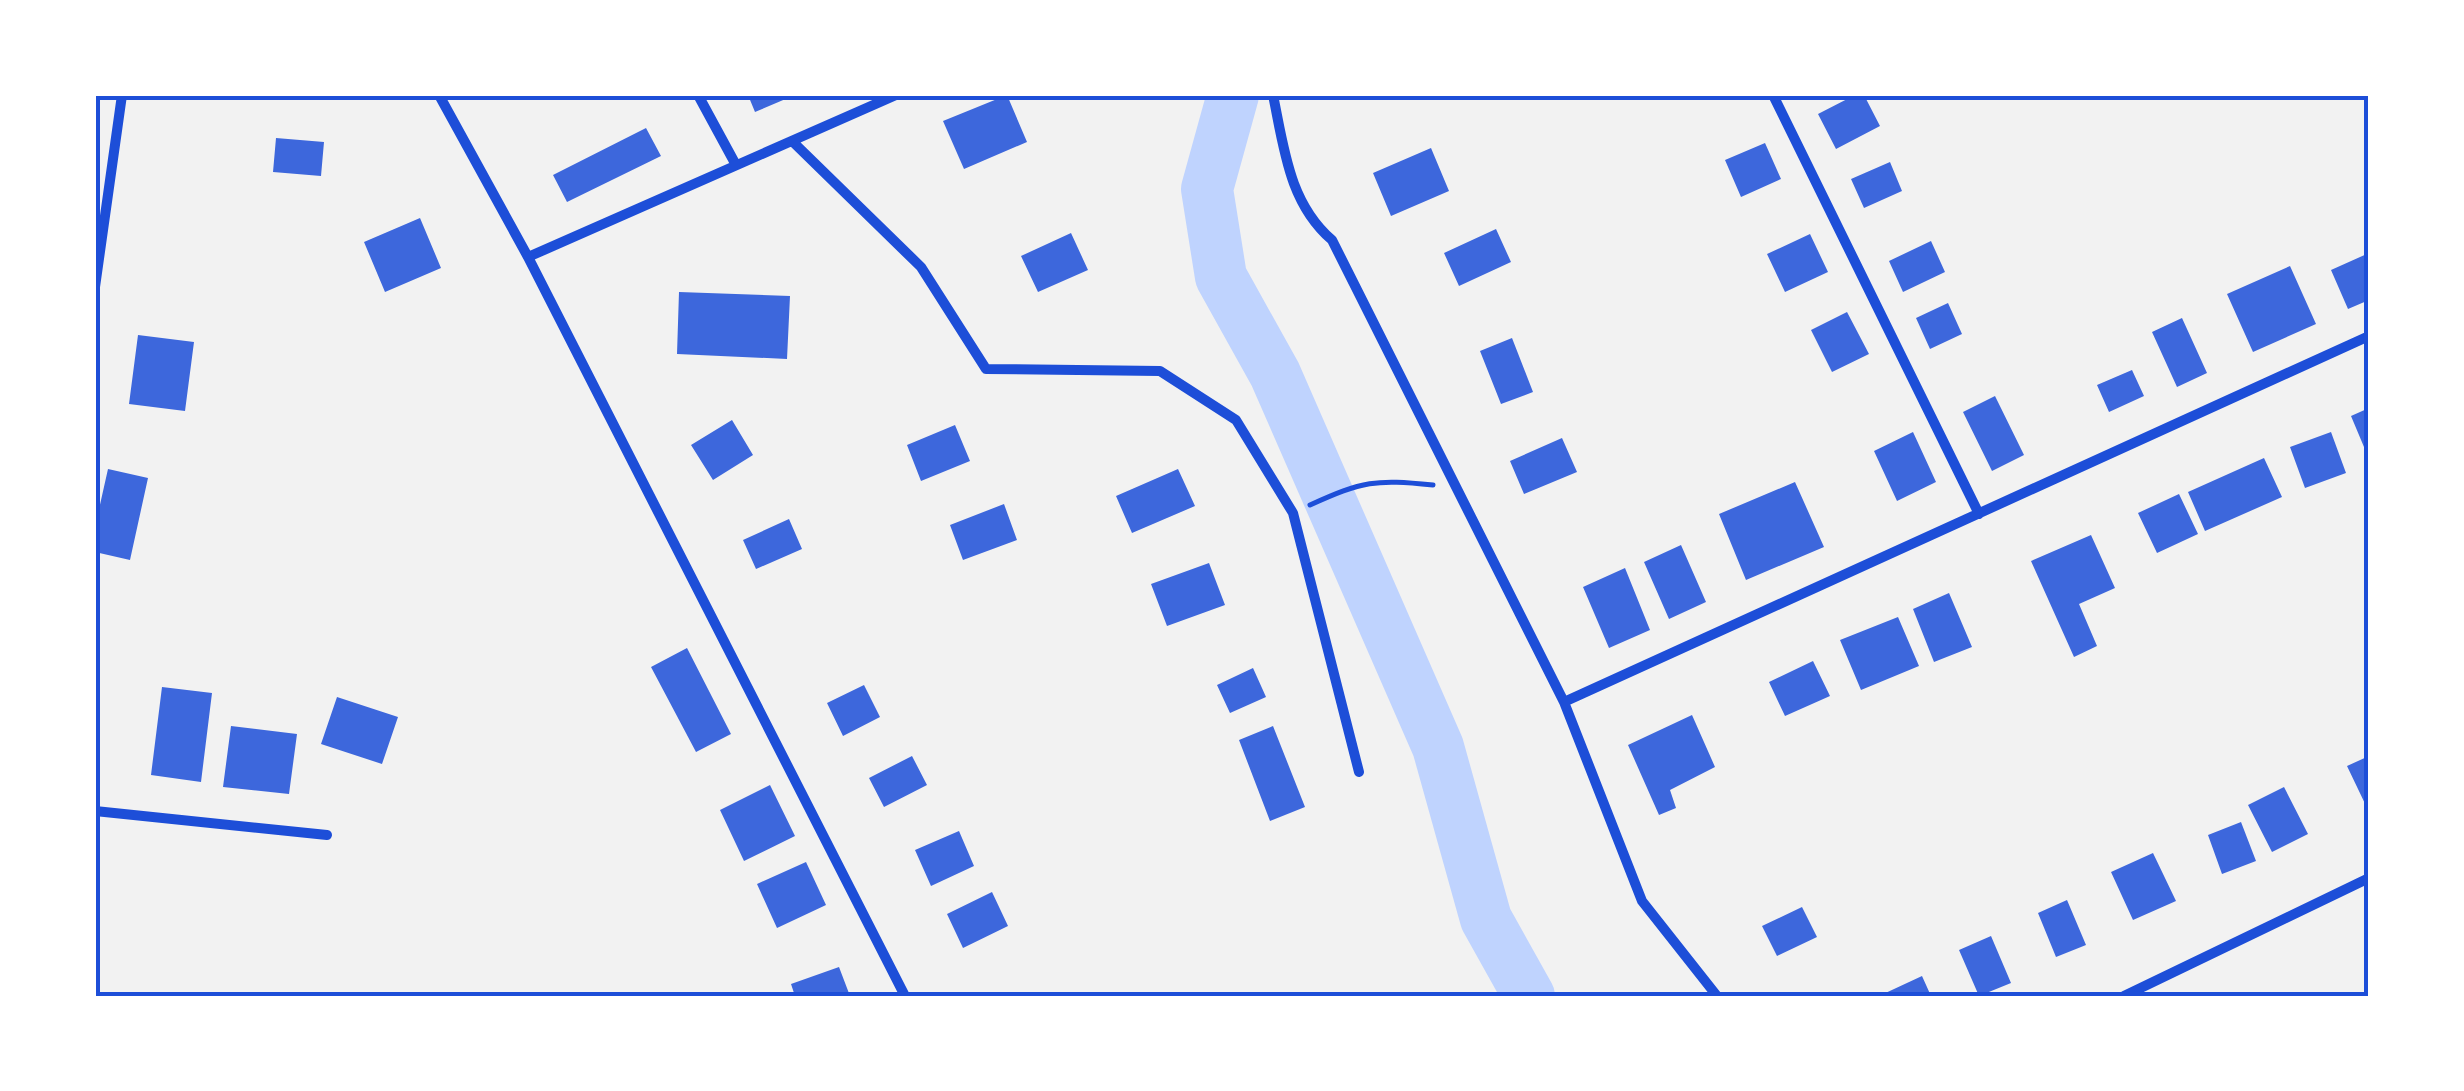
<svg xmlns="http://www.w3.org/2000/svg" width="2464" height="1091" viewBox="0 0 2464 1091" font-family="'Source Sans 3',sans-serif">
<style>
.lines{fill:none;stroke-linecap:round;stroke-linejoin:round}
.river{stroke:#bfd3fe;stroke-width:52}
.building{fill:#3d67dc}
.path{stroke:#1d4ed8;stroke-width:5}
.minor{stroke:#1d4ed8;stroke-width:10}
.neatline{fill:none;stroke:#1d4ed8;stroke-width:4}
</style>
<rect width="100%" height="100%" fill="#f2f2f2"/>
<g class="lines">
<path class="river" d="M 1233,95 L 1207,189 L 1221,277 L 1275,374 L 1438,747 L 1486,919 L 1529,996"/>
</g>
<path class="building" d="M 748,95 L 795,95 L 755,112 Z
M 1007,95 L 1027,142 L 964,169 L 943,121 Z
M 1855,95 L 1864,95 L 1880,126 L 1836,149 L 1818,114 Z
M 646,128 L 661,156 L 567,202 L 553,175 Z
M 276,138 L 324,142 L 321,176 L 273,172 Z
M 1765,143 L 1781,179 L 1741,197 L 1725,160 Z
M 1431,148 L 1449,191 L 1391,216 L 1373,173 Z
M 1890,162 L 1902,191 L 1864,208 L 1851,179 Z
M 420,218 L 441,268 L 385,292 L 364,242 Z
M 1496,229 L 1511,262 L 1459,286 L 1444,253 Z
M 1071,233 L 1088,270 L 1038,292 L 1021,256 Z
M 1810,234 L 1828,272 L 1785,292 L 1767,254 Z
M 1931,241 L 1945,272 L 1903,292 L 1889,261 Z
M 2369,253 L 2369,300 L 2348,309 L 2331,270 Z
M 2290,266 L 2316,324 L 2253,352 L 2227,294 Z
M 679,292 L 790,296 L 787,359 L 677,354 Z
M 1948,303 L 1962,334 L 1930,349 L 1916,318 Z
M 1847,312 L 1869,354 L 1832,372 L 1811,330 Z
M 2182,318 L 2207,373 L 2177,387 L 2152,332 Z
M 138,335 L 194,342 L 185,411 L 129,404 Z
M 1512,338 L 1533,392 L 1501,404 L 1480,351 Z
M 2132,370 L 2144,396 L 2109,412 L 2097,385 Z
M 1995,396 L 2024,455 L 1992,471 L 1963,412 Z
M 2369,408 L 2369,445 L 2364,447 L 2351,416 Z
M 732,420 L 753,455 L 713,480 L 691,445 Z
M 955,425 L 970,461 L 921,481 L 907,445 Z
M 1913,432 L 1936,482 L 1897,501 L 1874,451 Z
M 2331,432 L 2346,473 L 2305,488 L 2290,447 Z
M 1562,438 L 1577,472 L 1524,494 L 1510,461 Z
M 2264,458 L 2282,497 L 2205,531 L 2188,492 Z
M 108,469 L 148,478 L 130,560 L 95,552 L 95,527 Z
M 1178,469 L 1195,506 L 1132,533 L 1116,496 Z
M 1795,482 L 1824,547 L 1746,580 L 1719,514 Z
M 2179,494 L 2198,534 L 2157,553 L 2138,513 Z
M 1004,504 L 1017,540 L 963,560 L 950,525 Z
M 789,519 L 802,549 L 756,569 L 743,540 Z
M 2091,535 L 2115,588 L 2079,604 L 2097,646 L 2074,657 L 2031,561 Z
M 1681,545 L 1706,602 L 1669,619 L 1644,562 Z
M 1209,563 L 1225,605 L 1167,626 L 1151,584 Z
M 1625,568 L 1650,630 L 1609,648 L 1583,587 Z
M 1949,593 L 1972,647 L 1934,662 L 1913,609 Z
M 1898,617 L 1919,666 L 1861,690 L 1840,640 Z
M 687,648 L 731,734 L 696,752 L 651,667 Z
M 1813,661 L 1830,696 L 1785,716 L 1769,682 Z
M 1253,668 L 1266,697 L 1230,713 L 1217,685 Z
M 864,685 L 880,717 L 843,736 L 827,703 Z
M 162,687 L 212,693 L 201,782 L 151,775 Z
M 337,697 L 398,717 L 382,764 L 321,744 Z
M 1692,715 L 1715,767 L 1670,790 L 1676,808 L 1659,815 L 1628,745 Z
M 231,726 L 297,734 L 289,794 L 223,787 Z
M 1273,726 L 1305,807 L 1270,821 L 1239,740 Z
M 912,756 L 927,785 L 884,807 L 869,778 Z
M 2369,756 L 2369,812 L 2347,766 Z
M 770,785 L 795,836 L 744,861 L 720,810 Z
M 2284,787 L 2308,834 L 2272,852 L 2248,805 Z
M 2241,822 L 2256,861 L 2222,874 L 2208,835 Z
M 959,831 L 974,866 L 931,886 L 915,850 Z
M 2153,853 L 2176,901 L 2133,920 L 2111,872 Z
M 806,862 L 826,905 L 777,928 L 757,884 Z
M 992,892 L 1008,926 L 963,948 L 947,914 Z
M 2067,900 L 2086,945 L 2056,957 L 2038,913 Z
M 1802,907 L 1817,937 L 1777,956 L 1762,926 Z
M 1991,936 L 2011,983 L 1979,996 L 1959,950 Z
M 839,967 L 850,996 L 795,996 L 791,984 Z
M 1922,976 L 1931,996 L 1879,996 Z"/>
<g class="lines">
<path class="path" d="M 1310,505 C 1363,481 1375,479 1433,485"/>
<path class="minor" d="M 439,95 L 528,257 L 905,996
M 698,95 L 736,165
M 1273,95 C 1284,148 1289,203 1332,240 L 1564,702 L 1642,901 L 1717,996
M 1773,95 L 1979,514
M 792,141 L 921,267 L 986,369 L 1160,371 L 1236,420 L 1293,513 L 1359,772
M 528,257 L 896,95
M 95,287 L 122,95
M 1564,702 L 2369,336
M 95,811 L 327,835
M 2124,996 L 2369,878"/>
</g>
<rect width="2464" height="1091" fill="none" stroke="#ffffff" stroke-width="195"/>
<rect x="98" y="98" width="2268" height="896" class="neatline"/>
</svg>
